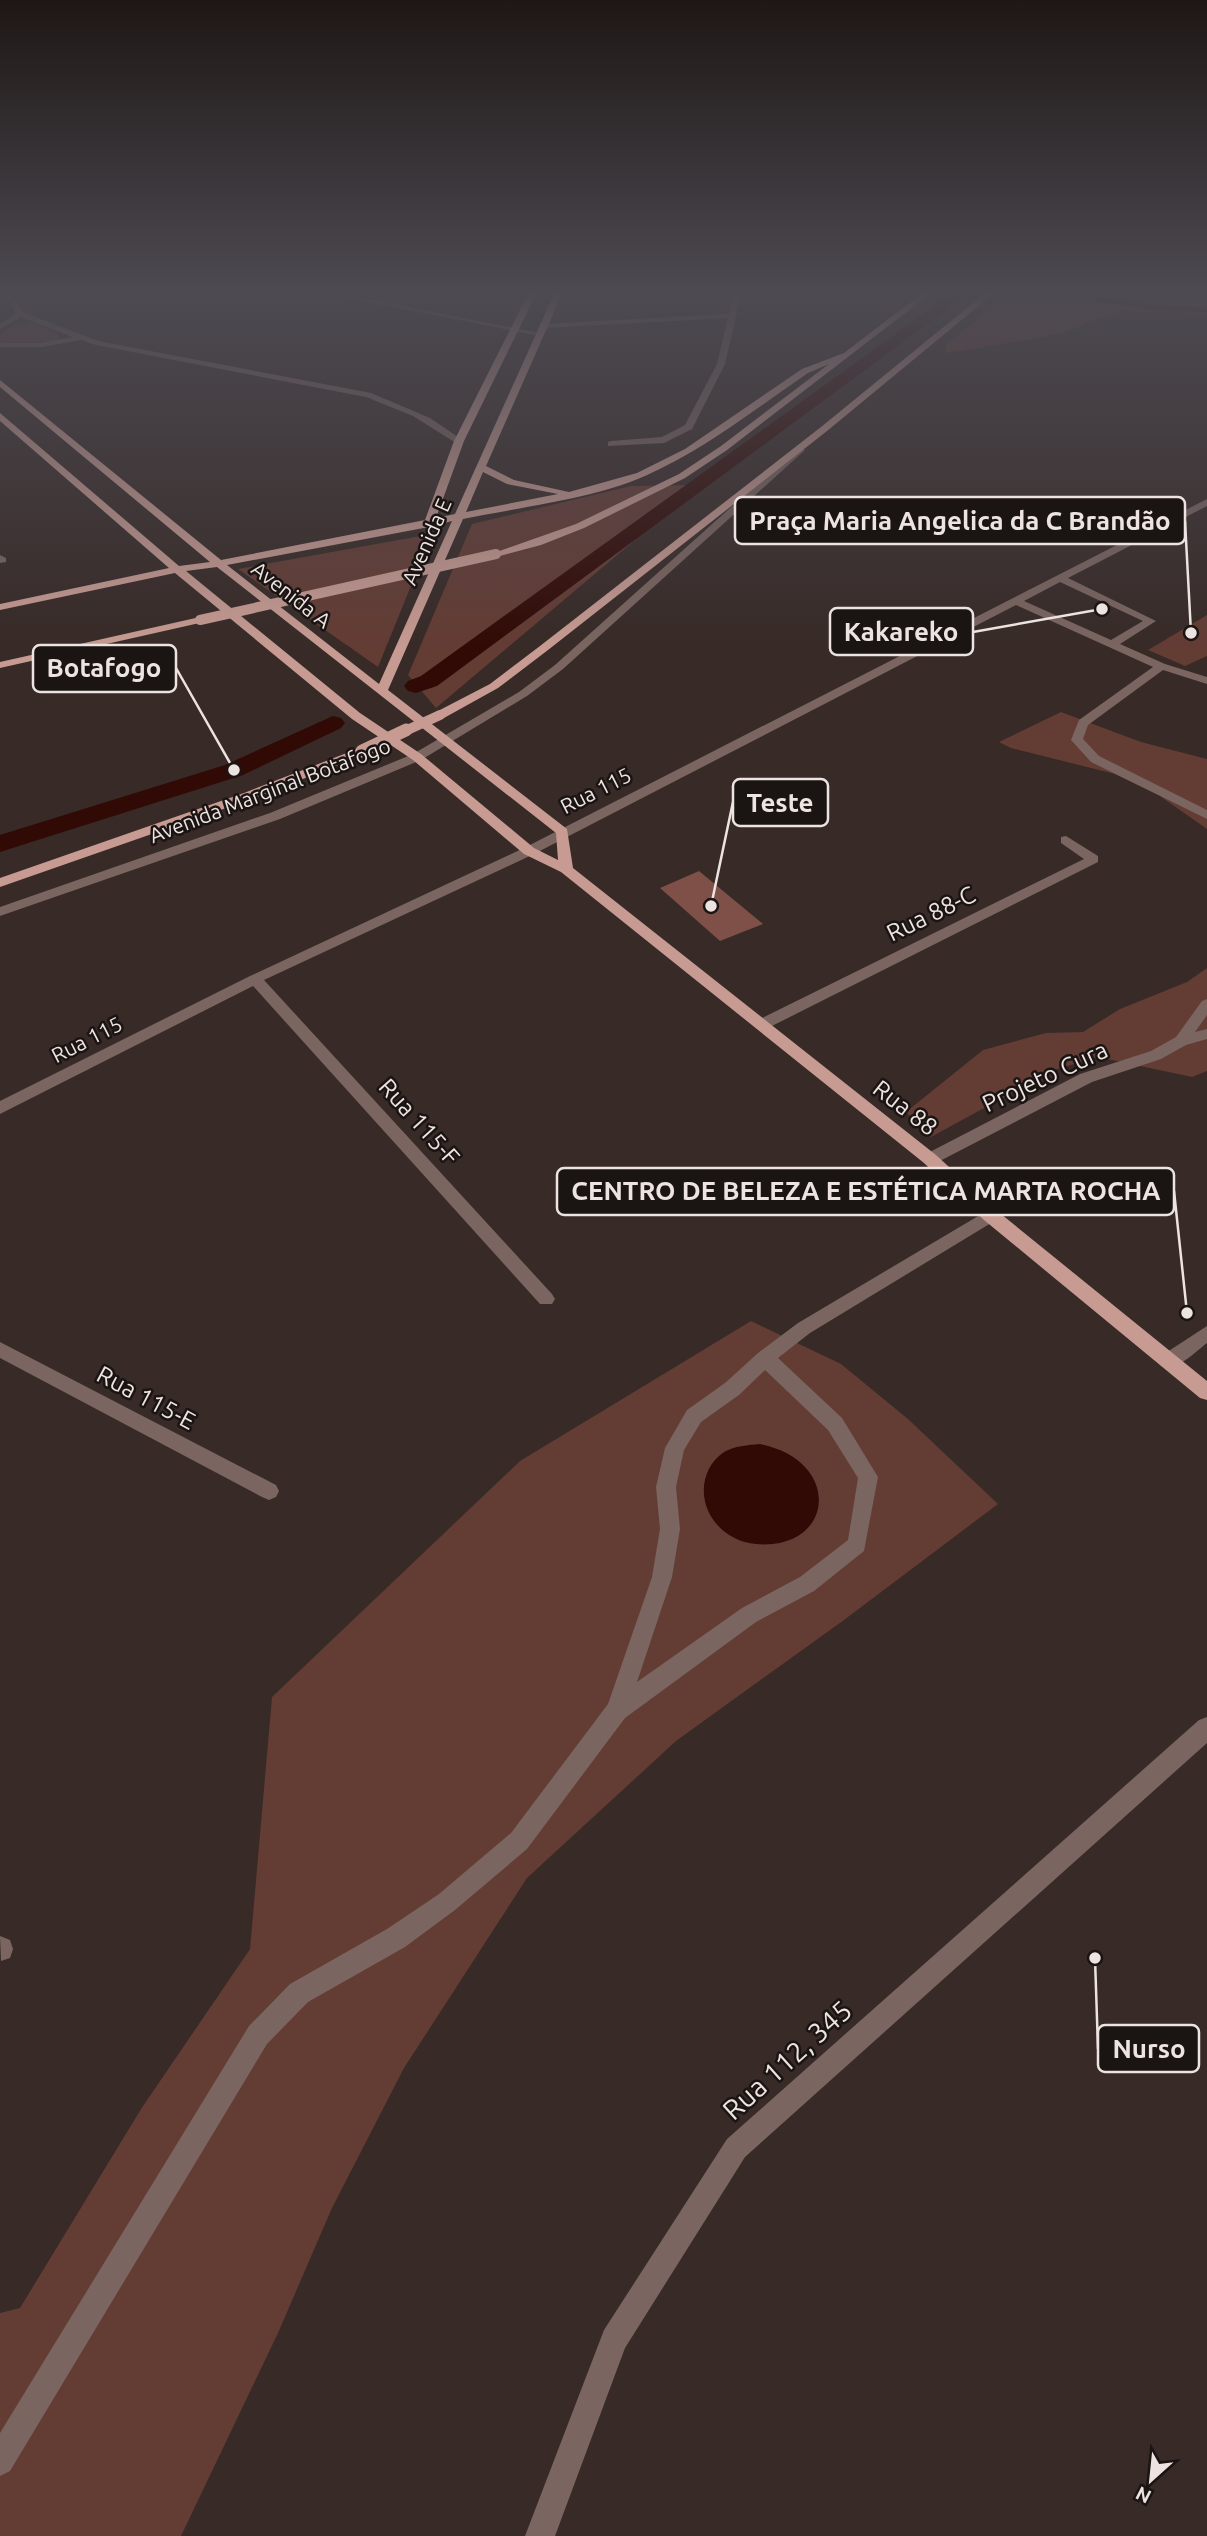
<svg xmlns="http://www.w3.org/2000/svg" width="1207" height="2536" viewBox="0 0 1207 2536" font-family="Ubuntu,sans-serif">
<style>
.green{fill:#633c34}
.water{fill:#310a05}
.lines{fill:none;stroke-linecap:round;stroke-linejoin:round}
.stream{stroke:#310a05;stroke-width:4.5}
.canal{fill:#310a05;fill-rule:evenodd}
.building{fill:#7e5047}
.minor{fill:#7a6560;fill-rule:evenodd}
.major{fill:#c79b92;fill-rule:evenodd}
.major-bridge-far1{stroke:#c79b92;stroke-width:10}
.major-bridge{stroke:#c79b92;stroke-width:13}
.labels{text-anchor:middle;stroke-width:5;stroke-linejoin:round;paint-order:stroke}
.far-street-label{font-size:21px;fill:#ede4e2;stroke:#1a1413}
.street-label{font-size:24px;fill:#ede4e2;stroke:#1a1413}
.near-street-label{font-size:28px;fill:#ede4e2;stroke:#1a1413}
.leader{fill:none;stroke:#ede4e2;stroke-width:2.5}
.callout-dot{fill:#ede4e2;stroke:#1a1413;stroke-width:2.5}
.callout{fill:#1a1413;stroke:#ede4e2;stroke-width:2.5}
.callout-label{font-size:26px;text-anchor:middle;font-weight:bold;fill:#ede4e2}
</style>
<rect width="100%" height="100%" fill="#372a27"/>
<path class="green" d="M 1007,294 L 1136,294 L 1207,303 L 1207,315 L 1172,311 L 1122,312 L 1094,320 L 1061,334 L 947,353 L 945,346 Z
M 31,322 L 58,334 L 60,339 L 50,342 L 0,343 L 0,334 L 16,324 Z
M 700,485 L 436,708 L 408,675 L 472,524 L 631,486 Z
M 432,534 L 378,667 L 238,569 Z
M 1207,615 L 1207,656 L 1185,666 L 1148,650 Z
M 1061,712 L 1141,742 L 1207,759 L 1207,829 L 1157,794 L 1115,774 L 1011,748 L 999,742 Z
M 1207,968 L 1207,1071 L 1192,1077 L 1098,1057 L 1054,1070 L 931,1137 L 906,1112 L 983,1050 L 1046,1033 L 1083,1032 L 1120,1009 L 1187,982 Z
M 751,1321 L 841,1364 L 908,1419 L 998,1504 L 844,1620 L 676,1741 L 527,1878 L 404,2068 L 332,2208 L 278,2333 L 181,2536 L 0,2536 L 0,2313 L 20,2308 L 141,2109 L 250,1949 L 272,1697 L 520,1461 Z"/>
<path class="water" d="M 760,1444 C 844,1461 834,1551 756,1544 C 738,1543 721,1532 712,1518 C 698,1496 702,1467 724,1452 C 735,1446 748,1445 760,1444 Z"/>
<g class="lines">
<path class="stream" d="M 1067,294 L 1150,307 L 1207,310"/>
<path class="canal" d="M 951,294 L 968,294 L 437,686 L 416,693 L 408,691 L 404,686 L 408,681 L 421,676 Z
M 333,716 L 341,718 L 345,723 L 341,728 L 243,775 L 0,852 L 0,835 L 225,765 Z"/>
</g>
<path class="building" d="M 699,871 L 763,924 L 720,941 L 660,888 Z"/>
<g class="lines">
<path class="minor" d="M 4,294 L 12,294 L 23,312 L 98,341 L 371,393 L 430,418 L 464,441 L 456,443 L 413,416 L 366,397 L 96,345 L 81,340 L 41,347 L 0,347 L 0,343 L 41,343 L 72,337 L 21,317 L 0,329 L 0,324 L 16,313 Z
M 327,294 L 344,294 L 544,334 L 540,336 Z
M 733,294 L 741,294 L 725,364 L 692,429 L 664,443 L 608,446 L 608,442 L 611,441 L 662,437 L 685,425 L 717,364 L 728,318 L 544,328 L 541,324 L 729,314 Z
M 797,448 L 805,450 L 563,669 L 527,696 L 421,760 L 280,819 L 0,916 L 0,907 L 270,813 L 413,754 L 519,692 L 555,665 Z
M 1207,499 L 1207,506 L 1068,578 L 1156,621 L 1120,644 L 1165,664 L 1207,677 L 1207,684 L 1163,670 L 1088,725 L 1083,739 L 1099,756 L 1207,810 L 1207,819 L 1091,762 L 1071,740 L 1079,720 L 1153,667 L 1016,605 L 534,854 L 264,980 L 552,1294 L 555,1299 L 552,1304 L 540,1304 L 253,986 L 0,1114 L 0,1101 L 250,976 L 524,848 ZM 1060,582 L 1143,621 L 1111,640 L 1024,601 Z
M 0,555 L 6,558 L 6,562 L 0,563 Z
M 1066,836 L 1098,856 L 1098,862 L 766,1029 L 761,1030 L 753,1025 L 756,1021 L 1084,859 L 1061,843 L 1061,837 Z
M 1207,999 L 1207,1015 L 1195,1032 L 1207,1029 L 1207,1039 L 1186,1045 L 1161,1059 L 1092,1082 L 936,1163 L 924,1163 L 922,1159 L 924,1155 L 1080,1074 L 1151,1051 L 1176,1037 L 1202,1001 Z
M 990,1209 L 996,1210 L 998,1215 L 996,1220 L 810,1333 L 778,1358 L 842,1418 L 878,1477 L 864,1551 L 814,1591 L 756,1622 L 625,1718 L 527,1849 L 455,1910 L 405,1947 L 308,2002 L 267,2044 L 10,2471 L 0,2476 L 0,2433 L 249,2026 L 290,1984 L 387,1929 L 439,1894 L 511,1833 L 608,1704 L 652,1577 L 660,1529 L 656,1487 L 665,1448 L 687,1410 L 725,1383 L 758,1353 L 798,1323 ZM 765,1370 L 828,1430 L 858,1478 L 848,1540 L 800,1577 L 742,1608 L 637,1682 L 672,1577 L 680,1529 L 676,1487 L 684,1450 L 701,1422 L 739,1395 Z
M 1207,1326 L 1207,1343 C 1195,1352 1177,1372 1161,1366 L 1159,1361 L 1161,1356 Z
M 0,1342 L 276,1485 L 279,1491 L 276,1497 L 269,1500 L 262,1497 L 0,1358 Z
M 1207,1717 L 1207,1743 L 745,2157 L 625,2348 L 555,2536 L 525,2536 L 604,2330 L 727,2139 L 1199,1720 Z
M 0,1936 L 10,1940 L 13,1949 L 10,1958 L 1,1961 Z"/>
<path class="major" d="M 528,294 L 536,294 L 464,441 L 436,518 L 455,514 L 554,294 L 562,294 L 486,466 L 514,480 L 569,492 L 637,473 L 685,449 L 802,369 L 844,353 L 921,294 L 930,294 L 727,450 L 685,478 L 584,528 L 541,545 L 496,557 L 491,554 L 576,524 L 679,474 L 721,446 L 829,364 L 808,373 C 755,409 704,450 645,476 C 593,499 520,507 463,519 L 388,690 L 567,829 L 573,868 L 936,1155 L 996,1210 L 1207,1381 L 1207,1400 L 1200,1398 L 984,1220 L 924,1163 L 561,872 L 524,854 L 413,760 L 352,719 L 175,573 L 0,610 L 0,604 L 169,568 L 0,421 L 0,413 L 179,566 L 210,562 L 0,387 L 0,380 L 221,560 L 425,520 L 454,441 ZM 483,472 L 507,484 L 558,494 L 466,512 ZM 452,521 L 379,684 L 227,565 L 429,527 ZM 217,567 L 556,833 L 558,860 L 534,848 L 421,754 L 360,713 L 186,571 Z
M 984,294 L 993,294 L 827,431 L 548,650 L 498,688 L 444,718 L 436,718 L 436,712 L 490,684 L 540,646 L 821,427 Z
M 200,617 L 205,620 L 204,622 L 0,668 L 0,662 Z
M 362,747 L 366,748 L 366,754 L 252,799 L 0,887 L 0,878 L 244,793 Z"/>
<path class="major-bridge-far1" d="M 200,620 L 496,554
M 403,732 L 440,715"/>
<path class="major-bridge" d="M 362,751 L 406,730"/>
</g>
<linearGradient id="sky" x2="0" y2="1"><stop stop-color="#1e1715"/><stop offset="0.45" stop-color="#4d4a52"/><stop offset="1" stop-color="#4d4a52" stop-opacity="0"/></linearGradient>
<rect width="1207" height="649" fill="url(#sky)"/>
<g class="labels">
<g class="far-street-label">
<text transform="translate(427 542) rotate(-66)" y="7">Avenida E</text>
<text transform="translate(291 595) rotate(38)" y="7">Avenida A</text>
<text transform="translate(270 791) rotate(-21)" y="7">Avenida Marginal Botafogo</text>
<text transform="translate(596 791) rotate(-27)" y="7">Rua 115</text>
<text transform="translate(87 1040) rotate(-27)" y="7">Rua 115</text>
</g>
<g class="street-label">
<text transform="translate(931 914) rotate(-26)" y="8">Rua 88-C</text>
<text transform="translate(1045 1077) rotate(-25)" y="8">Projeto Cura</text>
<text transform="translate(905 1108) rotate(38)" y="8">Rua 88</text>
<text transform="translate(419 1122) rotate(48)" y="8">Rua 115-F</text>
<text transform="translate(146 1398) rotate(28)" y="8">Rua 115-E</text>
</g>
<g class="near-street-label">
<text transform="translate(787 2060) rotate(-42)" y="10">Rua 112, 345</text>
</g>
</g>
<path class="leader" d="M1191 633L1185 521M1102 609L973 632M234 770L176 668M711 906L733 802M1187 1313L1174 1191M1095 1958L1098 2049"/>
<g class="callout-dot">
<circle cx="1191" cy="633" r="7"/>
<circle cx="1102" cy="609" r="7"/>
<circle cx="234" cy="770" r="7"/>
<circle cx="711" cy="906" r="7"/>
<circle cx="1187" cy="1313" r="7"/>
<circle cx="1095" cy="1958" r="7"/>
</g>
<g class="callout">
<rect x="735" y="497" width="450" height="47" rx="7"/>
<rect x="830" y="608" width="143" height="47" rx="7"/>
<rect x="33" y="645" width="143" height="47" rx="7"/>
<rect x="733" y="779" width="95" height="47" rx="7"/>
<rect x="557" y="1168" width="617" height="47" rx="7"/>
<rect x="1098" y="2025" width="101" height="47" rx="7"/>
</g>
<g class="callout-label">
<text x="960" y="530">Praça Maria Angelica da C Brandão</text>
<text x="901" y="641">Kakareko</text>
<text x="104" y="677">Botafogo</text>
<text x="780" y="812">Teste</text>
<text x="866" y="1200">CENTRO DE BELEZA E ESTÉTICA MARTA ROCHA</text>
<text x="1149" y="2058">Nurso</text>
</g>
<g transform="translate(1151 2480) rotate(207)" stroke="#1a1413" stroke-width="5" paint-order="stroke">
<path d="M0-5L12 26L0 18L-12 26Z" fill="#ede4e2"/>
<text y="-10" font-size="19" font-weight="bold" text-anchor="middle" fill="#ede4e2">N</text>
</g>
</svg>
